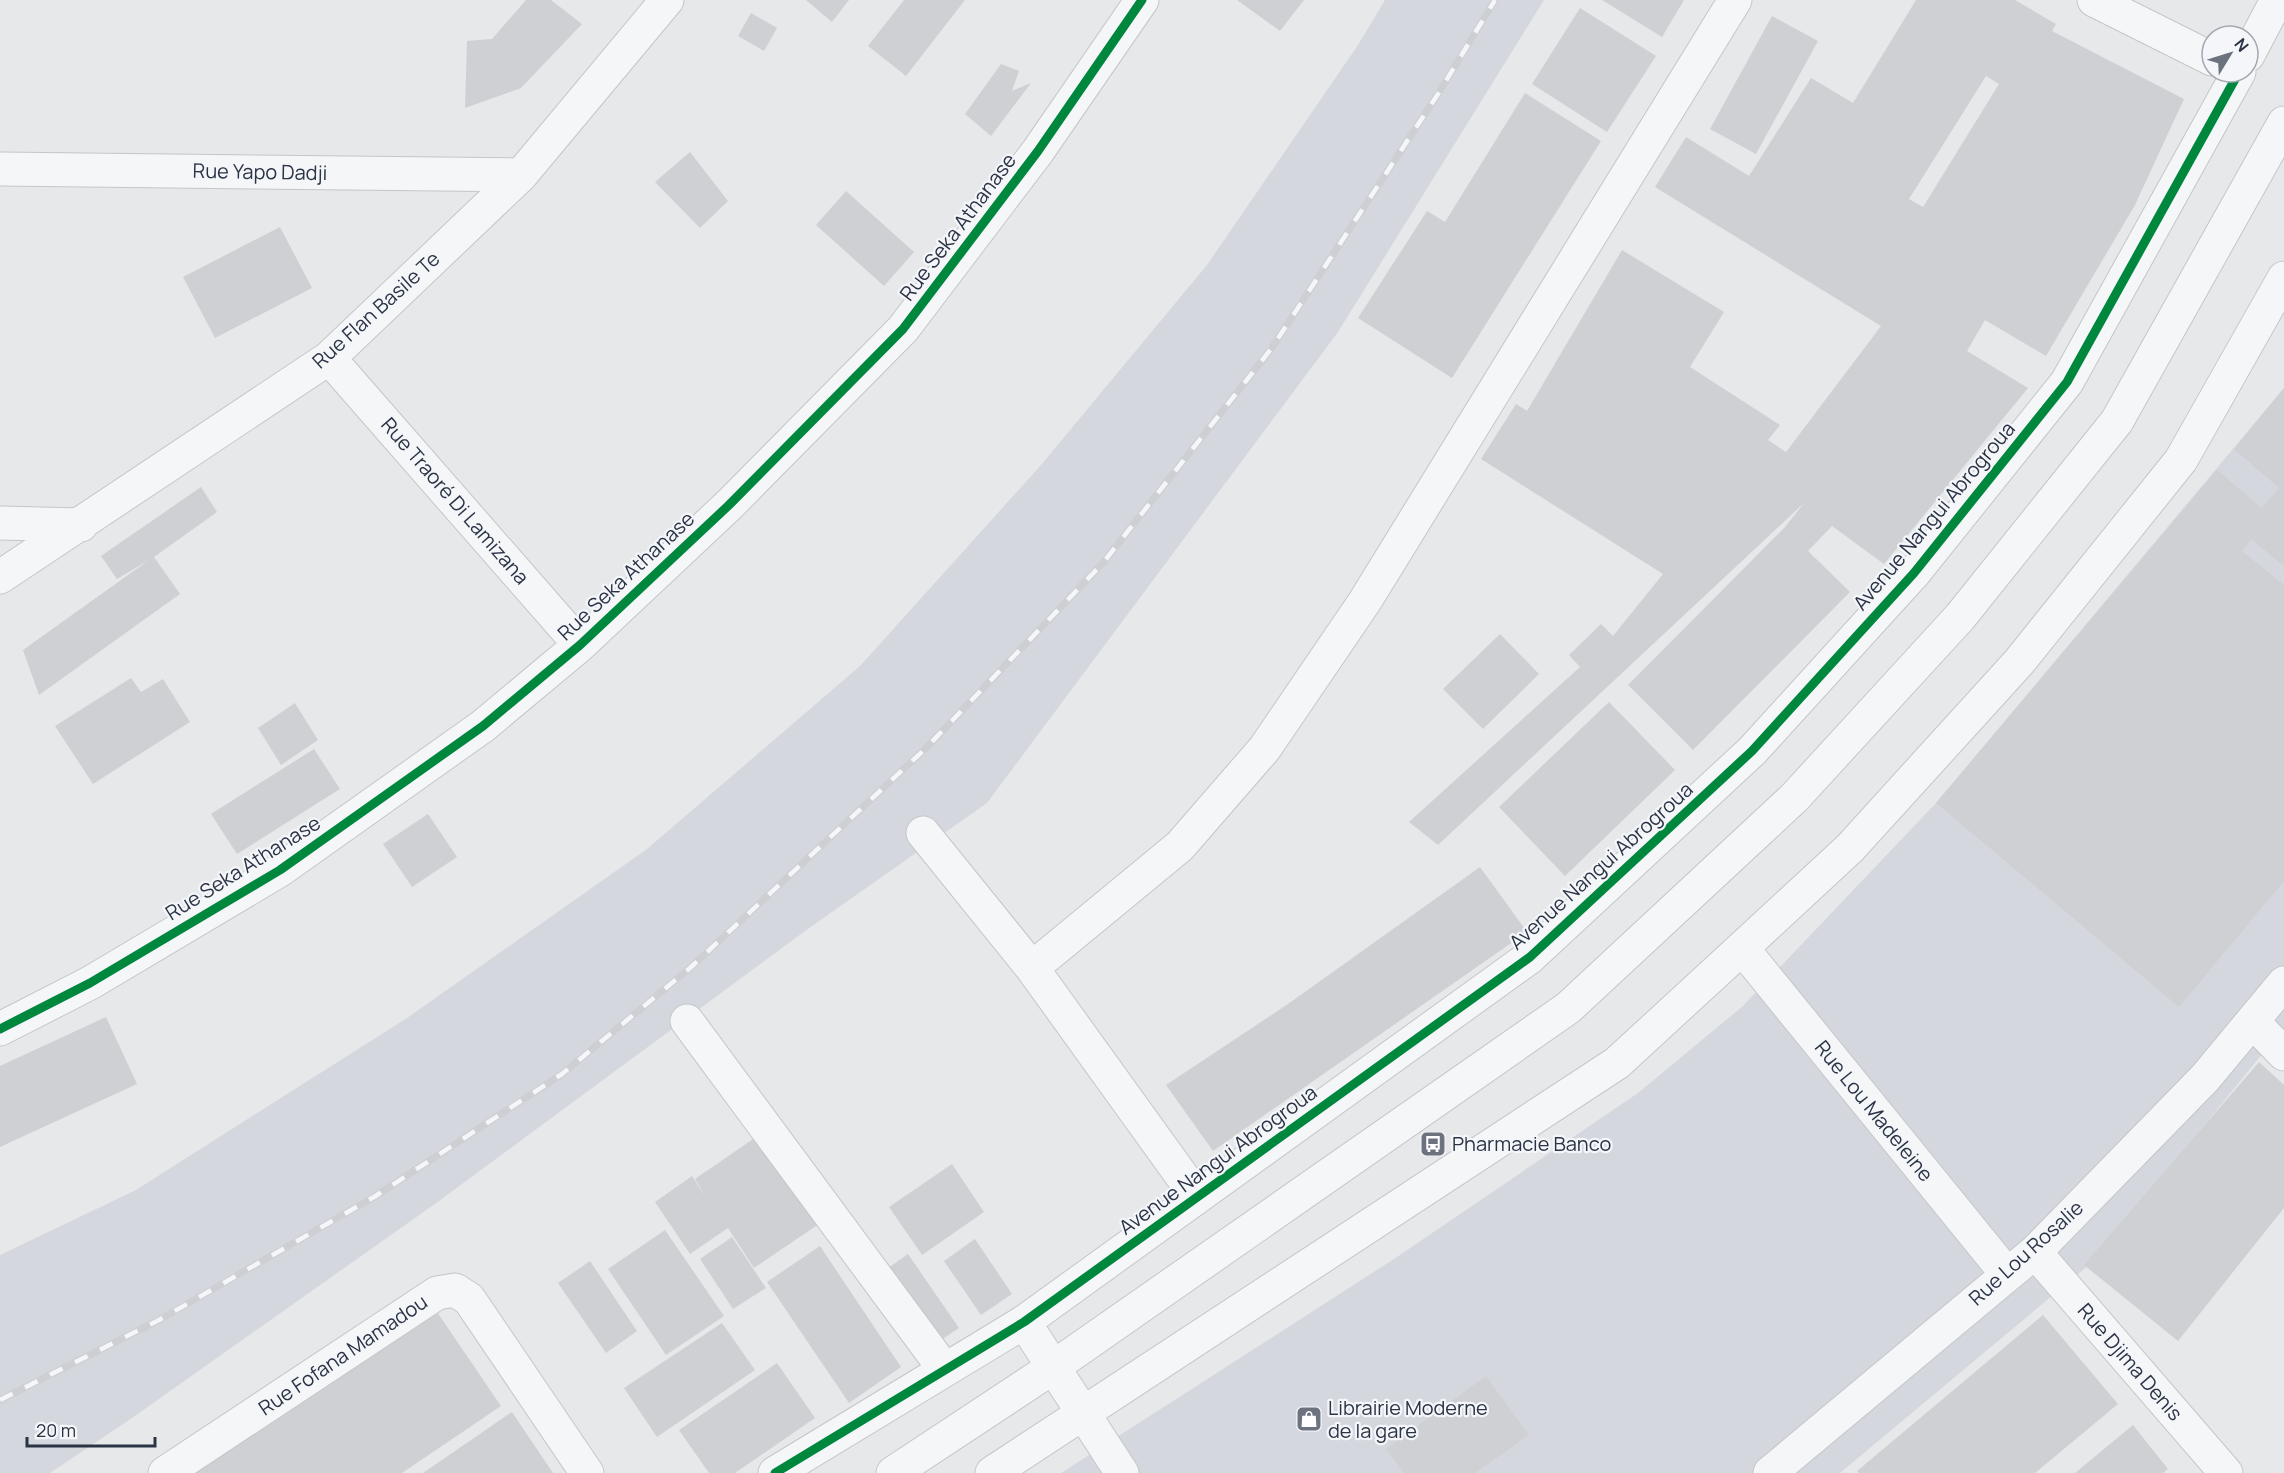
<svg xmlns="http://www.w3.org/2000/svg" width="2284" height="1473" viewBox="0 0 2284 1473" font-family="Manrope,sans-serif">
<style>
.built{fill:#d4d7dd}
.building{fill:#ced0d3;fill-rule:evenodd}
.lines{fill:none;stroke-linecap:round;stroke-linejoin:round}
.minor-casing{stroke:#c4c6c8;stroke-width:35}
.minor{stroke:#f5f6f7;stroke-width:33}
.rail-casing{stroke:#cecfd2;stroke-width:7}
.rail{stroke:#f4f6f9;stroke-width:4.5;stroke-dasharray:14;stroke-linecap:butt}
.cycleway-casing{stroke:#f4f6f9;stroke-width:13}
.cycleway{stroke:#00873e;stroke-width:9}
.labels{text-anchor:middle;stroke-width:4.5;stroke-linejoin:round;paint-order:stroke}
.street-label{font-size:20px;fill:#2b3445;stroke:#f4f6f9}
.poi-label{font-size:20px;fill:#2b3445;stroke:#f4f6f9;text-anchor:start}
</style>
<rect width="100%" height="100%" fill="#e6e8ea"/>
<path class="built" d="M 1385,0 L 1544,0 L 1338,332 L 987,803 L 805,931 L 439,1201 L 132,1418 L 50,1473 L 0,1473 L 0,1255 L 136,1190 L 407,1018 L 647,849 L 860,666 L 1041,465 L 1207,265 L 1358,45 Z
M 2284,388 L 2284,1027 L 2095,1260 L 1840,1473 L 1061,1473 L 1394,1259 L 1638,1093 L 1743,1006 L 1936,803 Z"/>
<path class="building" d="M 526,0 L 551,0 L 582,24 L 521,88 L 465,108 L 467,41 L 492,39 Z
M 806,0 L 849,0 L 832,22 Z
M 904,0 L 965,0 L 906,76 L 868,46 Z
M 1237,0 L 1304,0 L 1280,31 Z
M 1602,0 L 1684,0 L 1662,37 Z
M 1916,0 L 2015,0 L 2056,24 L 2052,31 L 2184,99 L 2135,205 L 2046,356 L 1985,320 L 1967,351 L 2028,388 L 1884,564 L 1832,526 L 1808,551 L 1850,592 L 1693,750 L 1628,685 L 1785,527 L 1804,503 L 1438,845 L 1409,822 L 1580,667 L 1569,655 L 1601,624 L 1613,636 L 1663,574 L 1481,459 L 1516,404 L 1527,411 L 1622,250 L 1724,312 L 1690,367 L 1780,425 L 1768,440 L 1786,452 L 1881,326 L 1655,187 L 1686,137 L 1749,176 L 1811,78 L 1853,103 ZM 1986,76 L 1999,84 L 1923,207 L 1909,199 Z
M 1580,8 L 1656,56 L 1607,132 L 1532,84 Z
M 751,13 L 777,28 L 764,51 L 738,36 Z
M 1772,16 L 1818,41 L 1756,154 L 1710,129 Z
M 1001,64 L 1019,71 L 1012,91 L 1031,83 L 991,136 L 965,114 Z
M 1525,93 L 1601,141 L 1452,378 L 1358,318 L 1427,211 L 1445,222 Z
M 690,152 L 728,201 L 700,228 L 655,182 Z
M 846,191 L 914,252 L 884,286 L 816,225 Z
M 280,227 L 312,288 L 215,338 L 183,277 Z
M 2284,388 L 2284,566 L 2251,539 L 2242,551 L 2284,585 L 2284,881 L 2179,1007 L 1936,803 L 2217,470 L 2262,508 L 2279,488 L 2234,449 Z
M 201,487 L 217,512 L 154,557 L 180,594 L 39,695 L 23,650 L 149,560 L 117,579 L 101,556 Z
M 1500,634 L 1539,674 L 1483,729 L 1443,689 Z
M 131,678 L 141,692 L 163,679 L 190,722 L 93,784 L 55,726 Z
M 1609,702 L 1675,770 L 1565,876 L 1499,807 Z
M 295,703 L 318,740 L 281,765 L 258,728 Z
M 314,749 L 340,789 L 237,854 L 211,814 Z
M 428,814 L 457,857 L 412,887 L 383,844 Z
M 1480,867 L 1527,932 L 1213,1151 L 1166,1085 L 1288,1004 Z
M 106,1017 L 137,1084 L 0,1147 L 0,1066 Z
M 2259,1062 L 2284,1085 L 2284,1208 L 2178,1341 L 2084,1265 Z
M 759,1135 L 819,1224 L 754,1268 L 728,1228 L 690,1254 L 655,1202 L 692,1176 L 706,1198 L 695,1179 Z
M 952,1164 L 984,1212 L 922,1255 L 889,1207 Z
M 665,1230 L 724,1316 L 666,1355 L 608,1269 Z
M 732,1237 L 766,1288 L 733,1309 L 700,1259 Z
M 975,1239 L 1012,1294 L 981,1315 L 944,1261 Z
M 820,1246 L 901,1367 L 849,1403 L 767,1282 Z
M 908,1254 L 959,1328 L 935,1344 L 884,1271 Z
M 590,1261 L 637,1331 L 606,1353 L 558,1283 Z
M 435,1309 L 501,1406 L 402,1473 L 193,1473 Z
M 2043,1315 L 2118,1404 L 2035,1473 L 1859,1473 L 1857,1471 Z
M 722,1323 L 755,1370 L 657,1437 L 624,1388 Z
M 777,1363 L 815,1418 L 735,1473 L 709,1473 L 679,1430 Z
M 1486,1376 L 1529,1435 L 1475,1473 L 1404,1473 L 1386,1449 Z
M 512,1412 L 553,1473 L 423,1473 Z
M 2133,1425 L 2168,1469 L 2163,1473 L 2075,1473 Z"/>
<g class="lines">
<g class="minor-casing">
<path id="minor" d="M 2094,0 L 2212,59
M 2248,55 L 2277,0
M 0,169 L 521,175
M 329,358 L 580,645
M 0,523 L 81,525
M 0,577 L 329,358 L 521,175 L 667,0
M 923,833 L 1032,968 L 1197,1197
M 1742,948 L 2006,1273
M 1032,968 L 1180,846 L 1265,748 L 1365,601 L 1735,0
M 687,1021 L 945,1370
M 2253,1022 L 2284,1054
M 0,1029 L 90,983 L 280,870 L 483,726 L 580,645 L 729,505 L 903,329 L 1038,151 L 1142,0
M 2035,1252 L 2226,1473
M 1024,1322 L 1122,1473
M 165,1473 L 437,1293 L 455,1290 L 469,1299 L 587,1473
M 775,1473 L 1024,1322 L 1530,957 L 1752,751 L 1914,573 L 2067,382 L 2239,72
M 893,1473 L 1052,1368 L 1568,1008 L 1794,798 L 1960,617 L 2117,421 L 2284,123
M 992,1473 L 1617,1063 L 1742,948 L 1850,848 L 2019,662 L 2181,460 L 2284,278
M 1770,1473 L 2035,1252 L 2205,1078 L 2284,983"/>
</g>
<use href="#minor" class="minor"/>
<g class="rail-casing">
<path id="rail" d="M 0,1400 L 159,1320 L 374,1197 L 562,1074 L 690,968 L 925,749 L 1103,563 L 1271,349 L 1438,94 L 1495,0"/>
</g>
<use href="#rail" class="rail"/>
<g class="cycleway-casing">
<path id="cycleway" d="M 0,1029 L 90,983 L 280,870 L 483,726 L 580,645 L 729,505 L 903,329 L 1038,151 L 1142,0
M 775,1473 L 1024,1322 L 1530,957 L 1752,751 L 1914,573 L 2067,382 L 2239,72"/>
</g>
<use href="#cycleway" class="cycleway"/>
</g>
<defs>
<g id="bus-square" transform="scale(1.35)"><rect x="-9" y="-9" width="18" height="18" rx="4" fill="#6c737f" stroke="#f4f6f9"/><path d="M-5-6H5V4H4V6H2V4H-2V6H-4V4H-5ZM-3.5-4V0h7V-4ZM-3.5 1.2v1.5H-2V1.2ZM2 1.2v1.5H3.5V1.2Z" fill="#fff"/></g>
<g id="shop-square" transform="scale(1.35)"><rect x="-9" y="-9" width="18" height="18" rx="4" fill="#6c737f" stroke="#f4f6f9"/><path d="M-5-2.5h2.3a2.7 3.5 0 0 1 5.4 0H5L5.5 6h-11ZM-1.5-2.5h3a1.5 2.3 0 0 0-3 0Z" fill="#fff"/></g>
</defs>
<g fill-rule="evenodd">
<use href="#bus-square" x="1433" y="1144"/>
<use href="#shop-square" x="1309" y="1419"/>
</g>
<g class="labels">
<g class="street-label">
<text transform="translate(260 172) rotate(1)" y="7">Rue Yapo Dadji</text>
<text transform="translate(958 227) rotate(-53)" y="7">Rue Seka Athanase</text>
<text transform="translate(376 310) rotate(-42)" y="7">Rue Flan Basile Te</text>
<text transform="translate(455 501) rotate(49)" y="7">Rue Traoré Di Lamizana</text>
<text transform="translate(1934 516) rotate(-50)" y="7">Avenue Nangui Abrogroua</text>
<text transform="translate(626 576) rotate(-43)" y="7">Rue Seka Athanase</text>
<text transform="translate(1601 866) rotate(-42)" y="7">Avenue Nangui Abrogroua</text>
<text transform="translate(243 868) rotate(-32)" y="7">Rue Seka Athanase</text>
<text transform="translate(1874 1111) rotate(51)" y="7">Rue Lou Madeleine</text>
<text transform="translate(1218 1160) rotate(-36)" y="7">Avenue Nangui Abrogroua</text>
<text transform="translate(2026 1253) rotate(-42)" y="7">Rue Lou Rosalie</text>
<text transform="translate(343 1355) rotate(-34)" y="7">Rue Fofana Mamadou</text>
<text transform="translate(2130 1362) rotate(49)" y="7">Rue Djima Denis</text>
</g>
<g class="poi-label">
<text x="1452" y="1151">Pharmacie Banco</text>
<text x="1328" y="1415">Librairie Moderne<tspan x="1328" dy="23">de la gare</tspan></text>
</g>
</g>
<g transform="translate(2230 54) rotate(52)"><circle r="28" fill="#f4f6f9" stroke="#a4a8b1" stroke-width="1.5"/>
<path d="M0-4.5L10 22L0 15L-10 22Z" fill="#6c737f"/>
<text y="-9" font-size="16" font-weight="bold" text-anchor="middle" fill="#2b3445">N</text>
</g>
<path d="M27 1437v9h128v-9" fill="none" stroke="#2b3445" stroke-width="3"/>
<text x="36" y="1437" font-size="18" fill="#2b3445" stroke="#f4f6f9" stroke-width="4.5" paint-order="stroke">20 m</text>
</svg>
